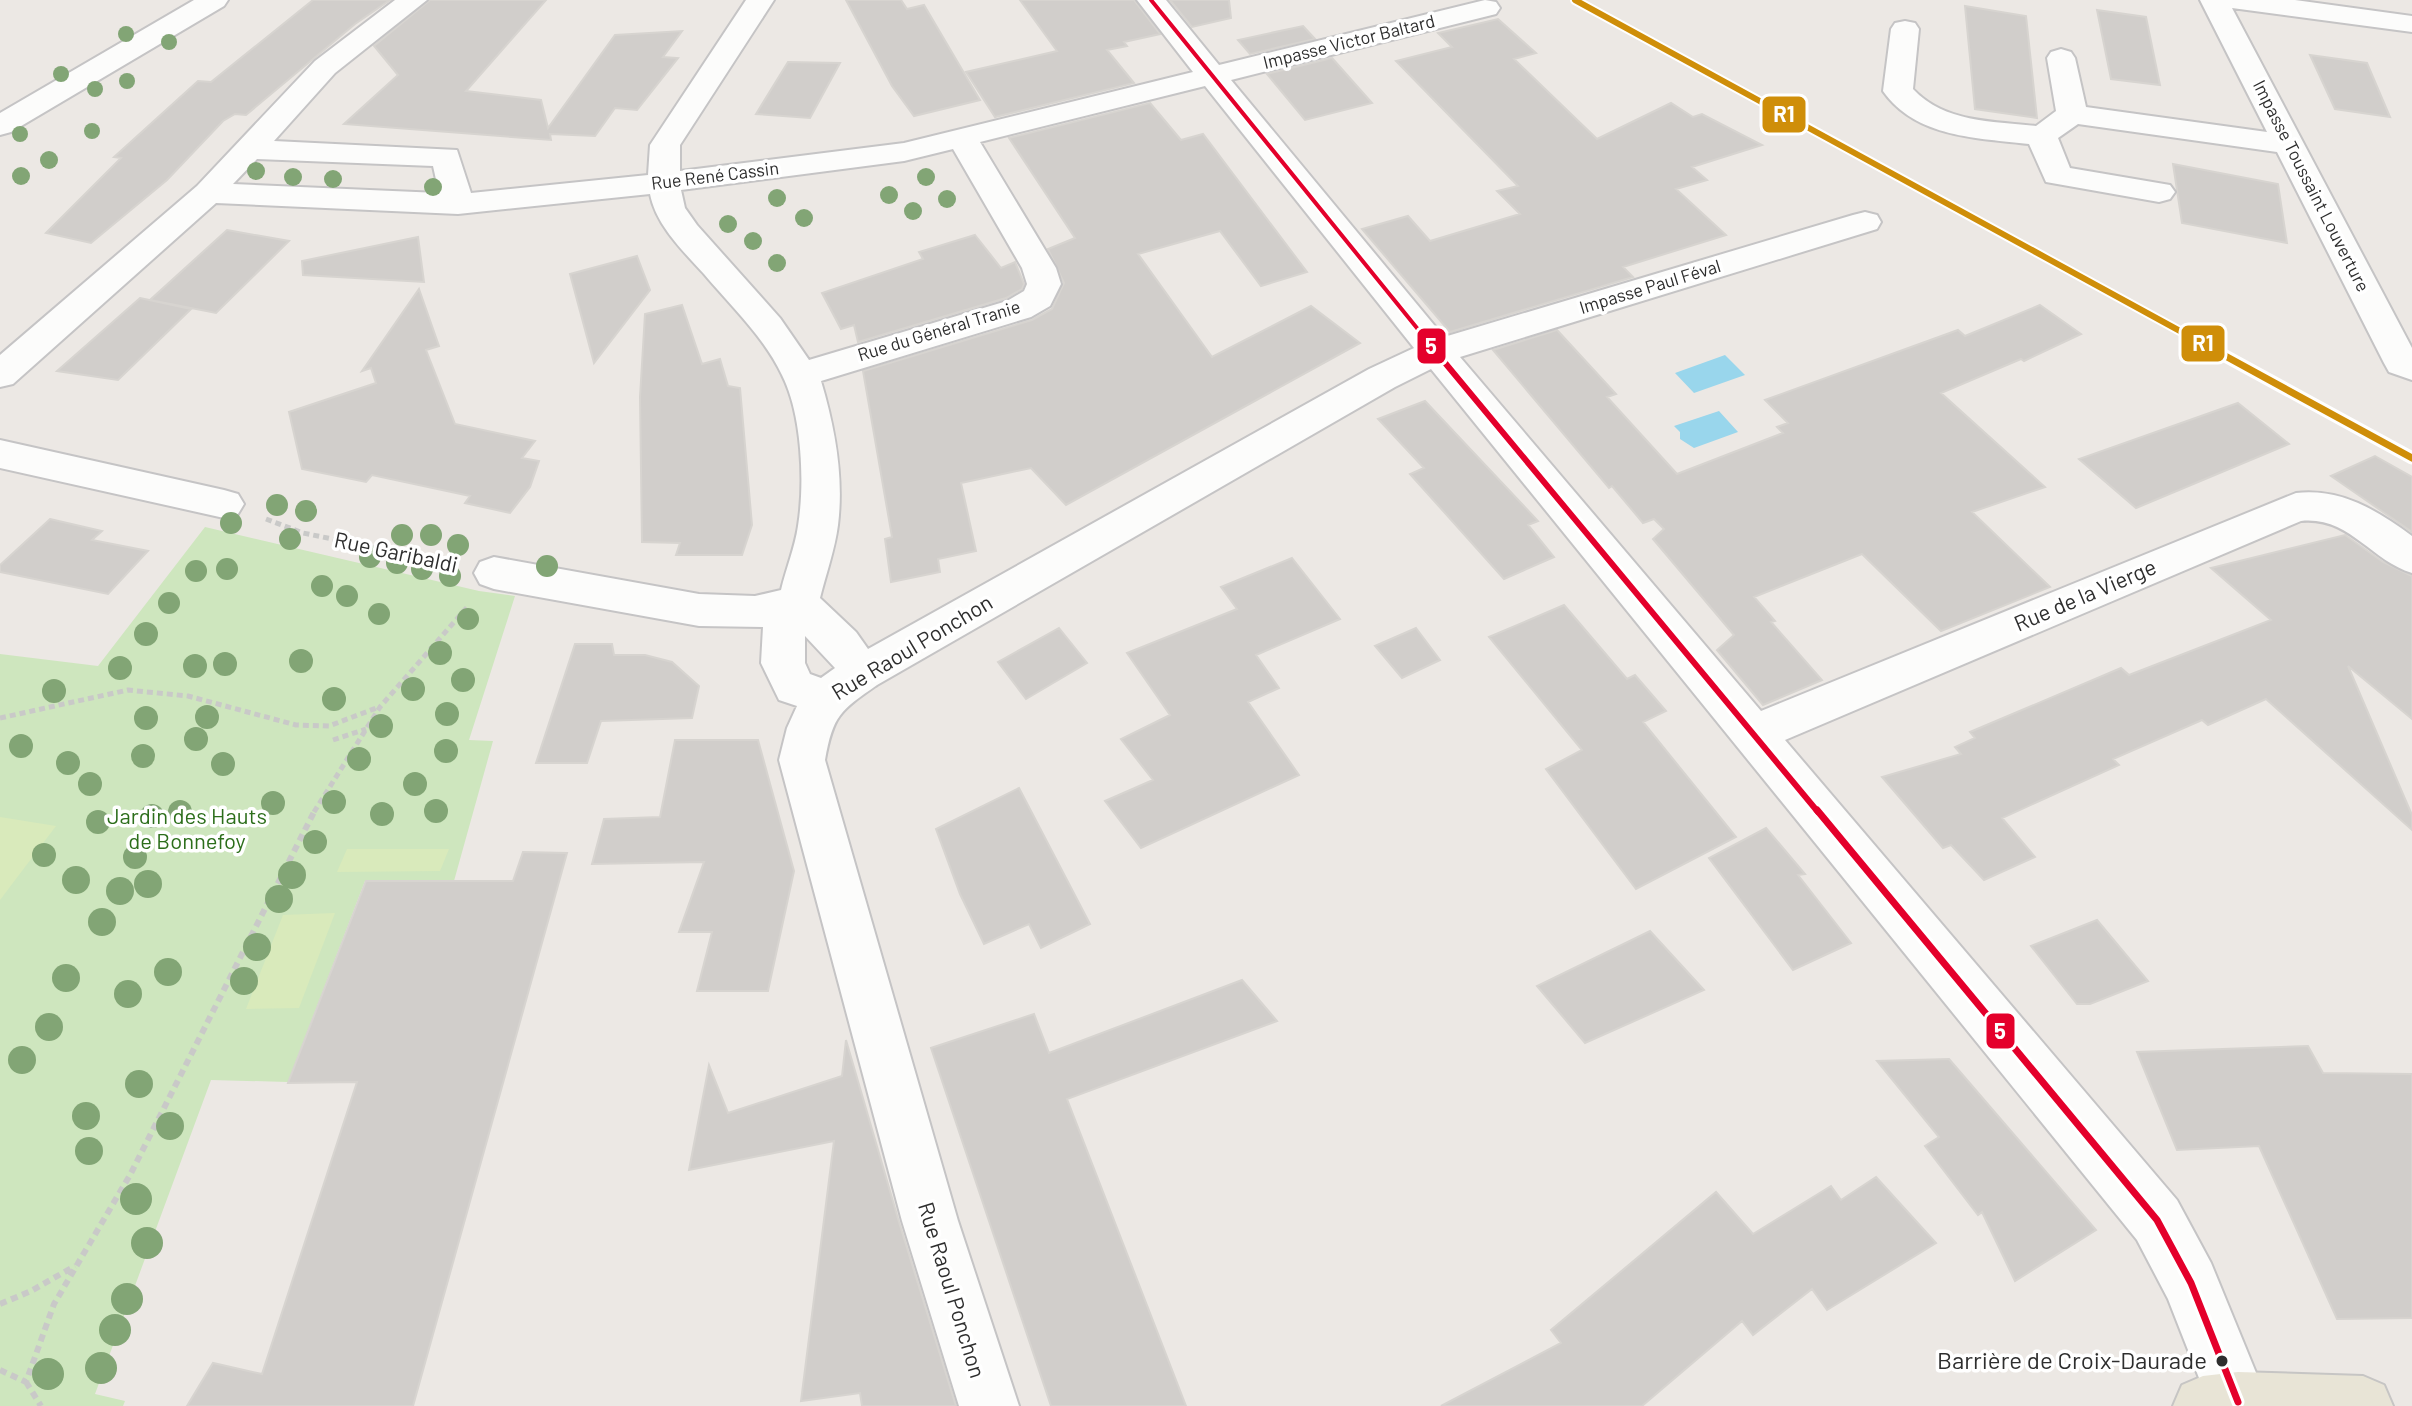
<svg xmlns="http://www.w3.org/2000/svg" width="2412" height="1406" viewBox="0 0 2412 1406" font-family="Barlow,sans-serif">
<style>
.green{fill:#cee6be}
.pitch{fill:#d9eabb}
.water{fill:#99d6ec}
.building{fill:#d1cecb;stroke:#d7d4d0;stroke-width:2}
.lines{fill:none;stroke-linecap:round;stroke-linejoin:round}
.minor-casing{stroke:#c5c4c5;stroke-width:4}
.major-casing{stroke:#c6c5c4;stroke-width:4}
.path-far1{stroke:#c9c9c8;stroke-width:5;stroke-dasharray:6 4;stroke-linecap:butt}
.path{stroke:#c9c9c8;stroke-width:6;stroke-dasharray:7 5;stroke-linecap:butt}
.minor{fill:#fcfcfb;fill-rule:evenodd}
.major{fill:#e8e4d6;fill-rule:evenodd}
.bus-1-far2-casing{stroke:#fff;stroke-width:8}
.bus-1-far1-casing{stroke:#fff;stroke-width:12}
.bus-1-casing{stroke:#fff;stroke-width:13}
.bus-1-far2{stroke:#e4002b;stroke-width:4}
.bus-1-far1{stroke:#e4002b;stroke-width:6}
.bus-1{stroke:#e4002b;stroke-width:7}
.rail-1-far1-casing{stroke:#fff;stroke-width:10}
.rail-1-casing{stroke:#fff;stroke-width:13}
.rail-1-far1{stroke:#cf8e09;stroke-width:6}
.rail-1{stroke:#cf8e09;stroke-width:7}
.tree{fill:#82a575}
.bus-dot{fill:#2e2e2e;stroke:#fff;stroke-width:3}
.labels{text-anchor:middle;stroke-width:7;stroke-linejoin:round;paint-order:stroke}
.far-street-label{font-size:18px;fill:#2e2e2e;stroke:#fff}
.street-label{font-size:22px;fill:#2e2e2e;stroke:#fff}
.park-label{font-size:22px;fill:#2c6e1b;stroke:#fff}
.near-bus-label{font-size:24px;fill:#2e2e2e;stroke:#fff;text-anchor:end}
.line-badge{stroke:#fff;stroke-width:3}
.badge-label{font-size:22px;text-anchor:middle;font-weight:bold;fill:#fff}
</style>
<rect width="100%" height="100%" fill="#ece8e4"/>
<path class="green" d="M 205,527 L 479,591 L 515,596 L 469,740 L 493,741 L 454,881 L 365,881 L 288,1082 L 211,1080 L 95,1394 L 125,1401 L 123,1406 L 0,1406 L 0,654 L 98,666 Z"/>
<path class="pitch" d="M 0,817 L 56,826 L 0,900 Z
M 347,849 L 449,849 L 440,871 L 337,872 Z
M 335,913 L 299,1008 L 246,1009 L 283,915 Z"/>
<path class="water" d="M 1725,355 L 1745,375 L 1694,393 L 1675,373 Z
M 1719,411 L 1738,432 L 1694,448 L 1680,439 L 1680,432 L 1674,426 Z"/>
<path class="building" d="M 313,0 L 390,0 L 355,24 L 246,115 L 235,114 L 223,121 L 167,180 L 91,243 L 46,233 L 121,158 L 114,157 L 198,81 L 211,82 Z
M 430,0 L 546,0 L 466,91 L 541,100 L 548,128 L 615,35 L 682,31 L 663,57 L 678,58 L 637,110 L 615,108 L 595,136 L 550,134 L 551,140 L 344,124 L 398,75 L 374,46 Z
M 846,0 L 901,0 L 907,9 L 924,5 L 980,100 L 914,116 L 892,86 Z
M 1020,0 L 1134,0 L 1160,34 L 1124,42 L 1127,46 L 1107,50 L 1134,83 L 995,117 L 966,72 L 1057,51 Z
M 1170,0 L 1229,0 L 1231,18 L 1192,27 Z
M 1965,6 L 2026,16 L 2037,118 L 1975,109 Z
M 2097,10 L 2146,17 L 2160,85 L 2111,79 Z
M 1498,19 L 1536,53 L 1514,59 L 1597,139 L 1671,103 L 1693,117 L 1702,114 L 1762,145 L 1692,167 L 1707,180 L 1676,189 L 1726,235 L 1623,267 L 1633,277 L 1450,332 L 1362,229 L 1408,216 L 1430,241 L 1520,214 L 1497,191 L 1518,186 L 1396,61 L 1452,47 L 1438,33 Z
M 1303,26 L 1315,39 L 1250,54 L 1238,40 Z
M 2310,55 L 2367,63 L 2390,117 L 2335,109 Z
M 1332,58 L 1372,103 L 1305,120 L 1267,74 Z
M 788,62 L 840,63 L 810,118 L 756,114 Z
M 1150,103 L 1181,140 L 1203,134 L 1307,272 L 1261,286 L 1220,231 L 1138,254 L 1212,357 L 1311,306 L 1360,343 L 1066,505 L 1031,468 L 961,483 L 976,551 L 938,559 L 940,572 L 891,582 L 885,539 L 892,537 L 863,371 L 1032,320 L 1052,309 L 1064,283 L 1048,249 L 1075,238 L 1009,138 Z
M 2173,164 L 2278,184 L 2287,243 L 2182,223 Z
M 227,230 L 289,241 L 216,313 L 150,300 Z
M 975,235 L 1001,268 L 1015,262 L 1024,284 L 1022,289 L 1006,298 L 858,342 L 854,325 L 841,329 L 822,293 L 923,259 L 919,252 Z
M 418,237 L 424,282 L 303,275 L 302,261 Z
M 637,256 L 650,290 L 594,363 L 570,274 Z
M 419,289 L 439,346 L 426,350 L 455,424 L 535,441 L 522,458 L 539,461 L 530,487 L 510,513 L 465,503 L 470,496 L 372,475 L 366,482 L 302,469 L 289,412 L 376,383 L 371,368 L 362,371 Z
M 140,298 L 191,309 L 118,380 L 57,371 Z
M 682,305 L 702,364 L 720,359 L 728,386 L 740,388 L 752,525 L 742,555 L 676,555 L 680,543 L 642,542 L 640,397 L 645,314 Z
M 2040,305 L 2081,334 L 2024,361 L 2021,359 L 1941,393 L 2045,487 L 1972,512 L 2050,587 L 1941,631 L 1862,554 L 1754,597 L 1775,621 L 1771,622 L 1822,680 L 1763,705 L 1717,650 L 1734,635 L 1653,539 L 1664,529 L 1654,519 L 1643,523 L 1612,486 L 1609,488 L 1493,350 L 1557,330 L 1616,394 L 1607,397 L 1677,474 L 1783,433 L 1777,427 L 1788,423 L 1765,400 L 1958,330 L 1965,336 Z
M 1425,401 L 1538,521 L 1528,525 L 1554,557 L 1504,579 L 1410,474 L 1424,468 L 1378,419 Z
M 2238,403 L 2289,444 L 2136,508 L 2079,459 Z
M 2375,456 L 2412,477 L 2412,532 L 2331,476 Z
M 50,519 L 102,531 L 92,540 L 148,551 L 108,594 L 0,572 L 0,565 Z
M 2345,535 L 2383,562 L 2412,576 L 2412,719 L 2348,666 L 2412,815 L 2412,830 L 2266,699 L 2208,725 L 2202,720 L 2113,759 L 2119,765 L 2002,818 L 2035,857 L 1984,880 L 1951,845 L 1943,848 L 1882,777 L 1961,754 L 1955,747 L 1975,738 L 1970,732 L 2121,668 L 2129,675 L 2271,620 L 2211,568 Z
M 1292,558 L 1340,619 L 1256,655 L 1279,688 L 1248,702 L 1299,775 L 1141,848 L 1105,801 L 1153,780 L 1121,739 L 1170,715 L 1127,653 L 1237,609 L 1221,587 Z
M 1564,605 L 1627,679 L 1635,675 L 1666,711 L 1643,722 L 1736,837 L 1636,889 L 1546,769 L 1582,750 L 1489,637 Z
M 1059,628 L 1087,663 L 1026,699 L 998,662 Z
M 1416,628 L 1440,660 L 1402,678 L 1375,646 Z
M 575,644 L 612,644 L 614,655 L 645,655 L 672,662 L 699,686 L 692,718 L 601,721 L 587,763 L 536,763 Z
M 675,740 L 758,740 L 794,871 L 768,991 L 697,991 L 712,932 L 679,932 L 704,862 L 592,864 L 604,819 L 660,817 Z
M 1019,788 L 1090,924 L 1041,948 L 1029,924 L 984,944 L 960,894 L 936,829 Z
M 1766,828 L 1805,874 L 1798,875 L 1851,943 L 1793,970 L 1709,858 Z
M 523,852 L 567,853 L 413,1406 L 187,1406 L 213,1363 L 262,1374 L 357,1082 L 288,1083 L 366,881 L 513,881 Z
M 2097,920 L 2148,981 L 2090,1004 L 2077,1004 L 2031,946 Z
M 1650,931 L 1704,990 L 1585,1043 L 1537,986 Z
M 1242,980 L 1277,1021 L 1067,1099 L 1186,1406 L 1051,1406 L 931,1048 L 1034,1014 L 1049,1053 Z
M 846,1040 L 899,1222 L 956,1406 L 862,1406 L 860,1393 L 801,1401 L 834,1141 L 689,1170 L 709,1065 L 728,1113 L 842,1076 Z
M 2308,1046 L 2323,1073 L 2412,1074 L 2412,1318 L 2337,1319 L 2259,1146 L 2177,1150 L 2137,1052 Z
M 1949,1059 L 2096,1230 L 2015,1281 L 1982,1212 L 1978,1215 L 1925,1146 L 1939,1137 L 1877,1061 Z
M 1876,1177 L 1936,1243 L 1827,1310 L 1812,1289 L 1753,1335 L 1742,1321 L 1642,1406 L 1441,1406 L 1561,1343 L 1551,1330 L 1716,1192 L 1753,1234 L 1831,1186 L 1841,1200 Z"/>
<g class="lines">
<g class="minor-casing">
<path id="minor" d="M 194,0 L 228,0 L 224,6 L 11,132 L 0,135 L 0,113 Z
M 395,0 L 427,0 L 335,73 L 274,141 L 457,150 L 471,193 L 648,175 L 650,145 L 746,0 L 774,0 L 680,145 L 680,171 L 904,143 L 1193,72 L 1137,0 L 1166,0 L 1219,65 L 1485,0 L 1496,2 L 1500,8 L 1496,14 L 1231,80 L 1444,337 L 1853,215 L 1865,212 L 1877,215 L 1881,222 L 1877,229 L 1460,357 L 1761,711 L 2296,493 C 2341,488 2377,510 2412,536 L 2412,573 C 2371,561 2349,516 2301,521 L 1785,740 L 2177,1200 L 2211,1263 L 2268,1402 L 2266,1406 L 2210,1406 L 2168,1299 L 2137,1240 L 1431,369 L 1395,387 L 877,685 C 840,711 833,715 825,760 L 958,1221 L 1019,1406 L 959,1406 L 902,1221 L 779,760 L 787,728 L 797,706 L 779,700 L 761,663 L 763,627 L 699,626 L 494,589 L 480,584 L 474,573 L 480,562 L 494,557 L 699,594 L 755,596 L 781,590 C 786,569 795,547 798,526 C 805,483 802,414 782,375 C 764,337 731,306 704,274 C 683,251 656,225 650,194 L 458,214 L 216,203 L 13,384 L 0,387 L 0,355 L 197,186 L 315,61 ZM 1205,86 L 1414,348 L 1369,369 L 868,649 L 856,632 L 820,598 C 826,574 835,549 838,525 C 844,476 835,428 821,381 L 1031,317 L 1050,306 L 1061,284 L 1056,268 L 980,142 ZM 953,149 L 1022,268 L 1027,284 L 1024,291 L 1007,301 L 809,360 L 780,318 L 697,225 L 685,208 L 681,190 L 904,161 ZM 257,159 L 433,166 L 439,193 L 233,184 ZM 805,636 L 835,668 L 821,678 L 810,674 L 805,663 Z
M 2200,0 L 2295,0 L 2412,16 L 2412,32 L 2232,8 L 2412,348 L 2412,380 L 2389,372 L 2384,363 L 2277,152 L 2078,124 L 2058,138 L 2070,168 L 2170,185 L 2175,192 L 2170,199 L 2159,202 L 2046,182 L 2029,144 C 1978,138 1916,138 1883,91 L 1891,29 L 1895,23 L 1905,21 L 1915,23 L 1919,29 L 1913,89 C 1945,123 1993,121 2036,126 L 2056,111 L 2047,58 L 2051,52 L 2061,49 L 2071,52 L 2075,58 L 2086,107 L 2267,132 Z
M 0,440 L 224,490 L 238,494 L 244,504 L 238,514 L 224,518 L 0,468 Z"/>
</g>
<g class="major-casing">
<path id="major" d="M 2238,1372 L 2363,1376 L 2384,1385 L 2393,1406 L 2173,1406 L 2182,1385 L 2203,1376 Z"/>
</g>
<path class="path-far1" d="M 266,519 L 303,533 L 450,563
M 0,718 L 128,690 L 188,696 L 296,725 L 329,726 L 379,707
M 333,740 L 366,729
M 314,812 L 380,707 L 469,605"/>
<path class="path" d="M 0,1304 L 31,1291 L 75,1266
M 0,1370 L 26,1382 L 54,1304 L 130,1175 L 315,810
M 26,1382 L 41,1406"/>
<use href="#minor" class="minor"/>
<use href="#major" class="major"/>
<g class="bus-1-far2-casing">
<path id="bus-1-far2" d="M 1151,0 L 1438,354"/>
</g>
<g class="bus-1-far1-casing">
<path id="bus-1-far1" d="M 1436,352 L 1818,812"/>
</g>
<g class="bus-1-casing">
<path id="bus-1" d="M 1817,810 L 2157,1220 L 2191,1283 L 2238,1402"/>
</g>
<use href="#bus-1-far2" class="bus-1-far2"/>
<use href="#bus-1-far1" class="bus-1-far1"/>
<use href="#bus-1" class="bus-1"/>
<g class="rail-1-far1-casing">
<path id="rail-1-far1" d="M 1575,0 L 2222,354"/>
</g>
<g class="rail-1-casing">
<path id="rail-1" d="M 2218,352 L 2412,458"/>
</g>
<use href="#rail-1-far1" class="rail-1-far1"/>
<use href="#rail-1" class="rail-1"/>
</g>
<g class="tree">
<circle cx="126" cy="34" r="8"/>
<circle cx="169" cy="42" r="8"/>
<circle cx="61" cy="74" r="8"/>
<circle cx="127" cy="81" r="8"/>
<circle cx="95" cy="89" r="8"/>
<circle cx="92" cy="131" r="8"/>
<circle cx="20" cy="134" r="8"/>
<circle cx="49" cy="160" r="9"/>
<circle cx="256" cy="171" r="9"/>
<circle cx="21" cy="176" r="9"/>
<circle cx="293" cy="177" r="9"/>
<circle cx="926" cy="177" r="9"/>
<circle cx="333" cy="179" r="9"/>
<circle cx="433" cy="187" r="9"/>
<circle cx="889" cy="195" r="9"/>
<circle cx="777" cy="198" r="9"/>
<circle cx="947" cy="199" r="9"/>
<circle cx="913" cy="211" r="9"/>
<circle cx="804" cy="218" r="9"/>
<circle cx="728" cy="224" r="9"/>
<circle cx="753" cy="241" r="9"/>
<circle cx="777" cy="263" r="9"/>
<circle cx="277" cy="505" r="11"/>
<circle cx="306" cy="511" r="11"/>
<circle cx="231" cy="523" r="11"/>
<circle cx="402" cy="535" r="11"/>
<circle cx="431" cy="535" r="11"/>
<circle cx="290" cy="539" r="11"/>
<circle cx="458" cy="545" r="11"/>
<circle cx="370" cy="557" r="11"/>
<circle cx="397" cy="563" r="11"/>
<circle cx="547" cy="566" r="11"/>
<circle cx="227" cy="569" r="11"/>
<circle cx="422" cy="569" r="11"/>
<circle cx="196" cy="571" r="11"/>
<circle cx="450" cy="576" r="11"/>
<circle cx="322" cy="586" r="11"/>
<circle cx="347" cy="596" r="11"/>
<circle cx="169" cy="603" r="11"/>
<circle cx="379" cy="614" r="11"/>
<circle cx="468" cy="619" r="11"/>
<circle cx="146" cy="634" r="12"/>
<circle cx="440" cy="653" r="12"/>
<circle cx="301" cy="661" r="12"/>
<circle cx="225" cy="664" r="12"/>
<circle cx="195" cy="666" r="12"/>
<circle cx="120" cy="668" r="12"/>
<circle cx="463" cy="680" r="12"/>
<circle cx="413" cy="689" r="12"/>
<circle cx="54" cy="691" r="12"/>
<circle cx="334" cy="699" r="12"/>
<circle cx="447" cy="714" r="12"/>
<circle cx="207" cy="717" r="12"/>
<circle cx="146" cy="718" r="12"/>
<circle cx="381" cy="726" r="12"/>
<circle cx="196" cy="739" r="12"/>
<circle cx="21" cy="746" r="12"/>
<circle cx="446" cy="751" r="12"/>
<circle cx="143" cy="756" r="12"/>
<circle cx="359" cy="759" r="12"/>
<circle cx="68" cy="763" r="12"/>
<circle cx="223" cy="764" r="12"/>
<circle cx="90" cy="784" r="12"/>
<circle cx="415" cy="784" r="12"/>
<circle cx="334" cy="802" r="12"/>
<circle cx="273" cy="803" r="12"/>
<circle cx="436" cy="811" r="12"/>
<circle cx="180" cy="812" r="12"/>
<circle cx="382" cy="814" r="12"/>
<circle cx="152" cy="816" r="12"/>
<circle cx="98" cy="822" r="12"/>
<circle cx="315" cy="842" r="12"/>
<circle cx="44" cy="855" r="12"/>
<circle cx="135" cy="857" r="12"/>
<circle cx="292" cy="875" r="14"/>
<circle cx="76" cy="880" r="14"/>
<circle cx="148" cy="884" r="14"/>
<circle cx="120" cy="891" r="14"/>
<circle cx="279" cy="899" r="14"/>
<circle cx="102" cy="922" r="14"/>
<circle cx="257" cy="947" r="14"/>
<circle cx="168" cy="972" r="14"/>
<circle cx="66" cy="978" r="14"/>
<circle cx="244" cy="981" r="14"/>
<circle cx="128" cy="994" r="14"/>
<circle cx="49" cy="1027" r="14"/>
<circle cx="22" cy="1060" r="14"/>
<circle cx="139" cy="1084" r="14"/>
<circle cx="86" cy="1116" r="14"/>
<circle cx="170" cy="1126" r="14"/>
<circle cx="89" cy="1151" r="14"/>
<circle cx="136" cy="1199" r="16"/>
<circle cx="147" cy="1243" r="16"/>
<circle cx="127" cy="1299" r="16"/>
<circle cx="115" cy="1330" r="16"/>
<circle cx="101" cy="1368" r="16"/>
<circle cx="48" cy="1374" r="16"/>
</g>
<circle class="bus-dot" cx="2222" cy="1361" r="7"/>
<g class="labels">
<g class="far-street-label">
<text transform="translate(1349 42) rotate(-14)" y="6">Impasse Victor Baltard</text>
<text transform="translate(715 176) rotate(-7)" y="6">Rue René Cassin</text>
<text transform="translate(2311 186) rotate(63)" y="6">Impasse Toussaint Louverture</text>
<text transform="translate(1650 287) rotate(-17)" y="6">Impasse Paul Féval</text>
<text transform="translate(939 331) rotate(-17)" y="6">Rue du Général Tranie</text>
</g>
<g class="street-label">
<text transform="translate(396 552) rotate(12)" y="8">Rue Garibaldi</text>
<text transform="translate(2085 595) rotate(-23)" y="8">Rue de la Vierge</text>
<text transform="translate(912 647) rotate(-31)" y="8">Rue Raoul Ponchon</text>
<text transform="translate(952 1290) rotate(73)" y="8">Rue Raoul Ponchon</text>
</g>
<g class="park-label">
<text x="187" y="824">Jardin des Hauts<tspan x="187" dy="25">de Bonnefoy</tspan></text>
</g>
<g class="near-bus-label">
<text x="2207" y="1369">Barrière de Croix-Daurade</text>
</g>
</g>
<g class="line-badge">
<rect x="1761" y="95" width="46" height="39" rx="8" fill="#cf8e09"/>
<rect x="2180" y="324" width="46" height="39" rx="8" fill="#cf8e09"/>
<rect x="1416" y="327" width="31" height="38" rx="8" fill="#e4002b"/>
<rect x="1985" y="1012" width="31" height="38" rx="8" fill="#e4002b"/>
</g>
<g class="badge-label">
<text x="1784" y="122">R1</text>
<text x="2203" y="351">R1</text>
<text x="1431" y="354">5</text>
<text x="2000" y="1039">5</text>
</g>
</svg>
